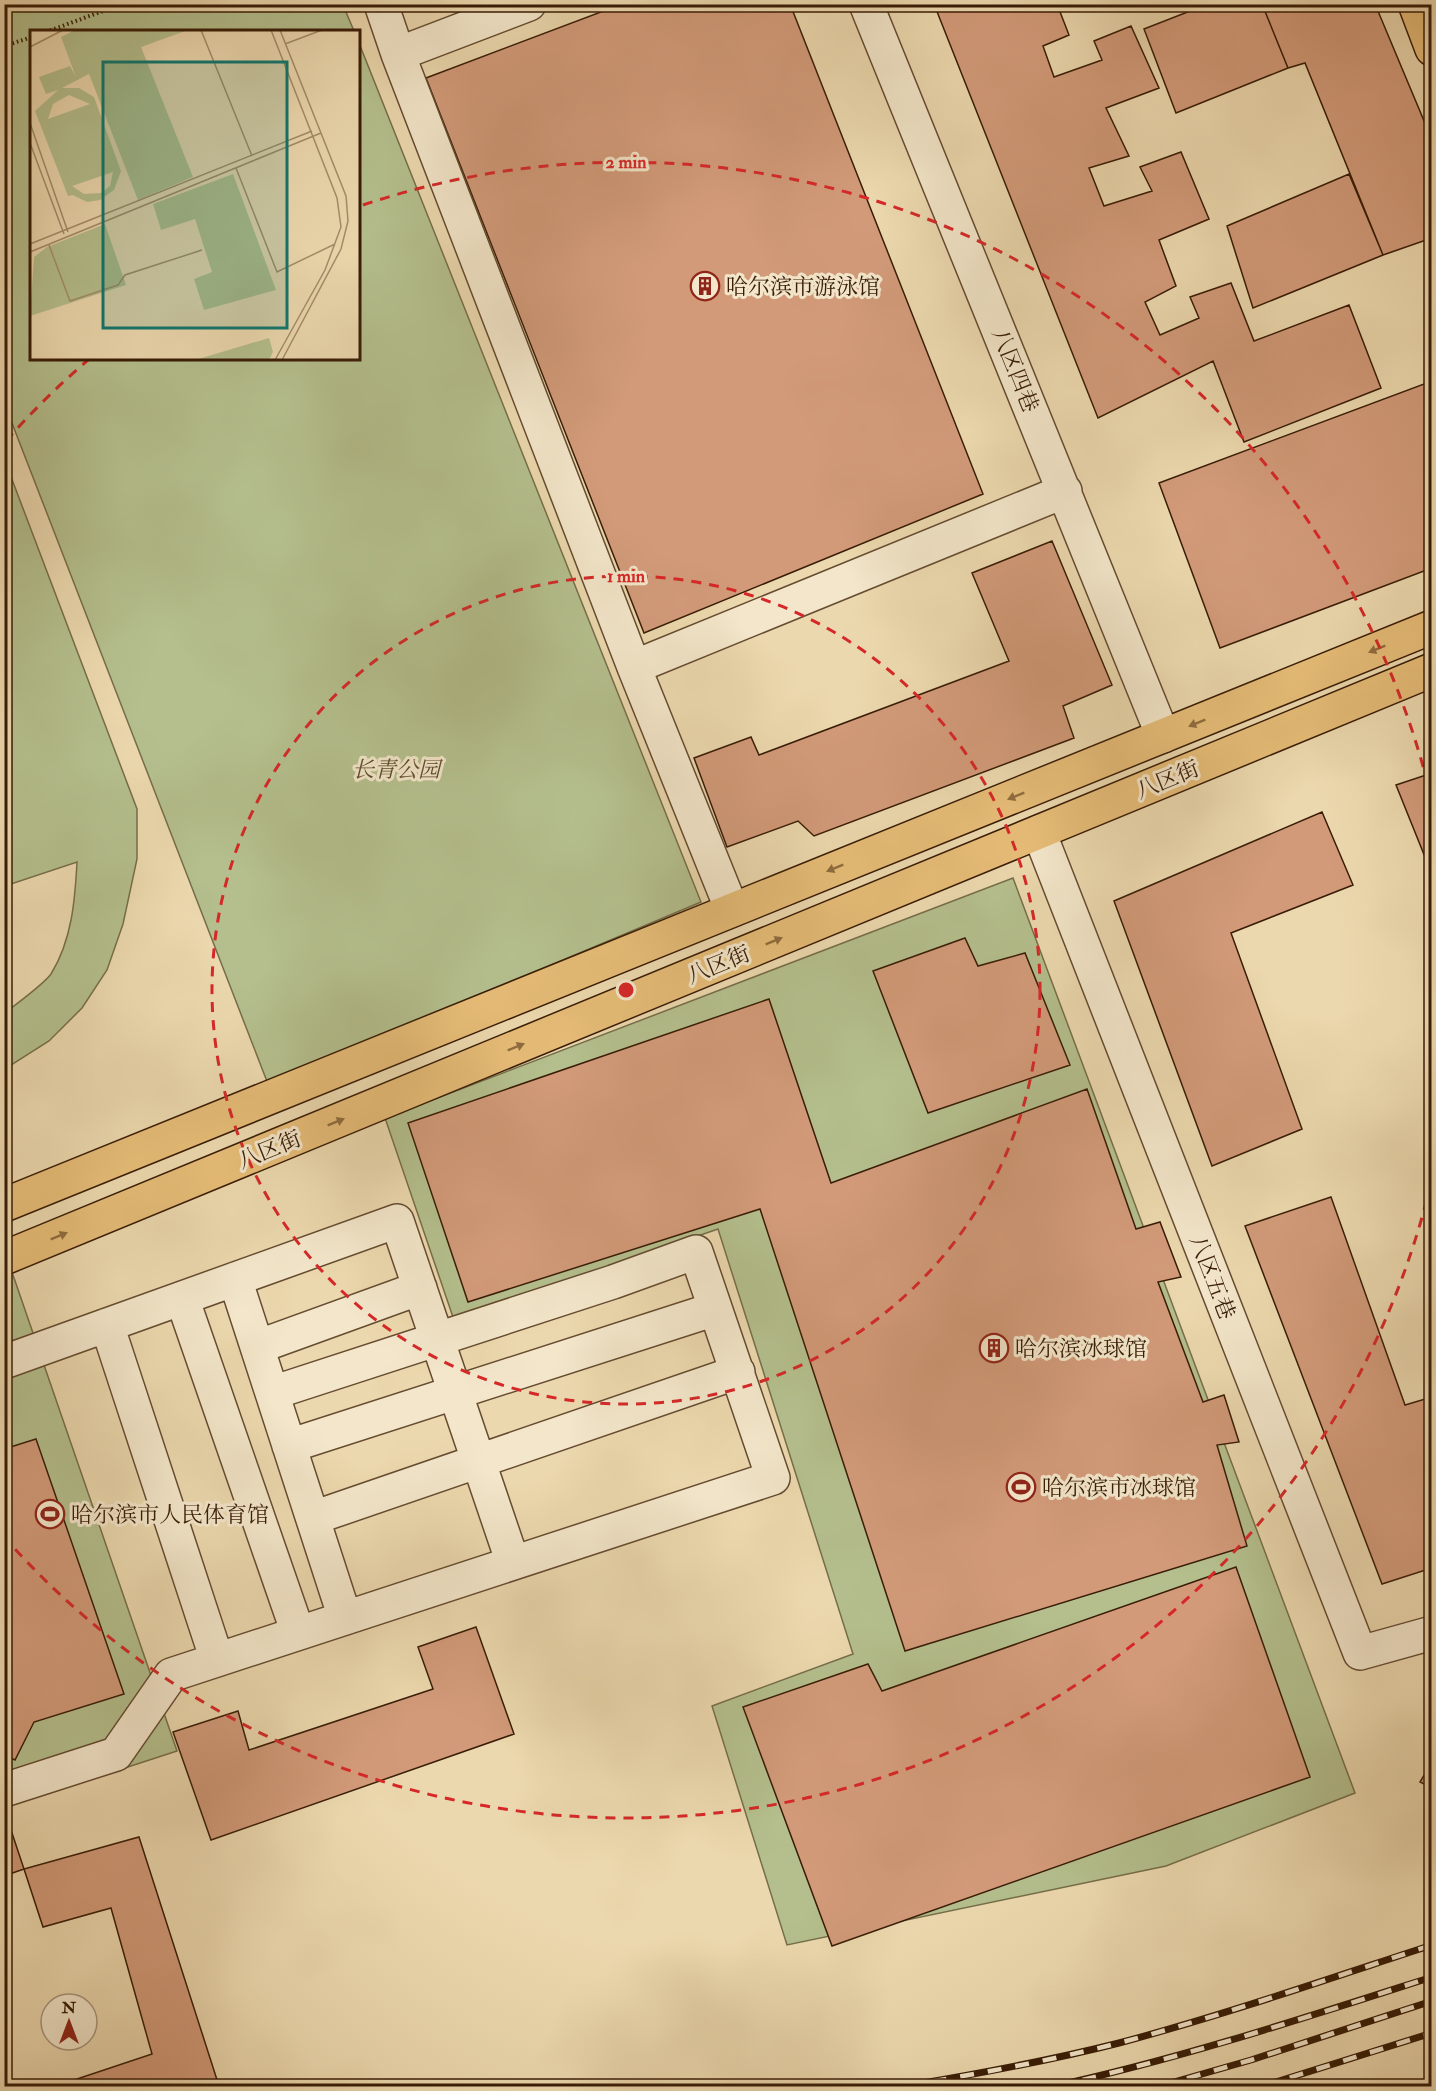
<svg xmlns="http://www.w3.org/2000/svg" width="1436" height="2091" viewBox="0 0 1436 2091" font-family="'IM FELL Double Pica','Noto Serif SC',serif">
<style>
.green{fill:#b4bf8d;stroke:#766e4a;stroke-width:1.5}
.building{fill:#d29a79;stroke:#381c06;stroke-width:1.5}
.lines{fill:none;stroke-linecap:round;stroke-linejoin:round}
.minor-casing{stroke:#654b30;stroke-width:36}
.major-casing{stroke:#381c06;stroke-width:36}
.path{stroke:#381c06;stroke-width:4;stroke-dasharray:1.5 3;stroke-linecap:butt}
.minor{stroke:#f3e6ca;stroke-width:33}
.major{stroke:#e6bc77;stroke-width:33}
.rail-casing{stroke:#381c06;stroke-width:7}
.rail{stroke:#f3e6ca;stroke-width:4.5;stroke-dasharray:14;stroke-linecap:butt}
.oneway{fill:#8f6c3e}
.ring{fill:none;stroke:#d62828;stroke-width:3;stroke-dasharray:10 8}
.labels{text-anchor:middle;stroke-width:6;stroke-linejoin:round;paint-order:stroke}
.poi-label{font-size:22px;fill:#381c06;stroke:#f3e6ca;text-anchor:start}
.street-label{font-size:22px;fill:#381c06;stroke:#f3e6ca}
.park-label{font-size:22px;font-style:italic;fill:#5d4d2e;stroke:#f3e6ca}
.inset-road{fill:none;stroke:#a48d6b;stroke-width:1.5}
.view{fill:#0f766e;fill-opacity:0.15;stroke:#0f766e;stroke-width:3}
.inset-edge{fill:none;stroke:#381c06;stroke-width:3}
.centre{fill:#d62828;stroke:#f3e6ca;stroke-width:3}
.ring-label{font-size:18px;text-anchor:middle;font-weight:bold;fill:#d62828;stroke:#f3e6ca;stroke-width:6;stroke-linejoin:round;paint-order:stroke}
</style>
<rect width="100%" height="100%" fill="#ecd8ae"/>
<filter id="stains"><feTurbulence type="fractalNoise" baseFrequency=".00333" numOctaves="4"/><feColorMatrix values="0 0 0 0 .2 0 0 0 0 .09 0 0 0 0 .02 0 0 0 .5 -.17"/></filter>
<radialGradient id="worn" r=".72"><stop offset=".6" stop-color="#630" stop-opacity="0"/><stop offset="1" stop-color="#630" stop-opacity=".3"/></radialGradient>
<path class="green" d="M 5,5 L 343,5 L 354,31 L 32,32 L 32,358 L 358,358 L 359,43 L 701,902 L 268,1084 L 5,405 Z
M 5,461 L 137,809 L 137,859 L 123,924 L 107,970 L 82,1008 L 49,1041 L 5,1069 L 5,1013 C 16,1004 43,985 51,974 C 72,940 75,900 77,862 L 5,886 Z
M 1013,878 L 1355,1793 L 1166,1866 L 787,1945 L 712,1706 L 853,1654 L 718,1229 L 454,1320 L 385,1118 Z
M 13,1275 L 177,1751 L 5,1807 L 4,1278 Z"/>
<path class="building" d="M 622,4 L 790,4 L 983,494 L 644,633 L 426,78 Z
M 934,4 L 1057,4 L 1069,35 L 1043,46 L 1054,77 L 1102,60 L 1094,41 L 1131,26 L 1159,88 L 1106,108 L 1129,156 L 1089,168 L 1104,206 L 1152,191 L 1140,167 L 1181,152 L 1209,219 L 1159,240 L 1176,286 L 1145,302 L 1160,335 L 1199,318 L 1190,297 L 1231,283 L 1254,341 L 1349,305 L 1381,388 L 1244,442 L 1213,361 L 1098,418 Z
M 1208,4 L 1262,4 L 1288,68 L 1176,113 L 1144,29 Z
M 1262,4 L 1375,4 L 1432,140 L 1432,238 L 1383,255 L 1305,63 L 1288,68 Z
M 1349,174 L 1383,255 L 1253,308 L 1227,226 Z
M 1432,381 L 1432,568 L 1220,648 L 1159,483 Z
M 1052,541 L 1112,685 L 1063,706 L 1074,738 L 814,836 L 798,821 L 727,847 L 694,758 L 751,737 L 759,755 L 1009,661 L 972,573 Z
M 1432,773 L 1432,854 L 1425,857 L 1396,785 Z
M 1322,812 L 1353,885 L 1231,933 L 1302,1129 L 1212,1166 L 1114,901 Z
M 965,938 L 978,966 L 1025,953 L 1070,1065 L 928,1113 L 873,971 Z
M 769,999 L 831,1183 L 1087,1089 L 1136,1229 L 1160,1222 L 1181,1277 L 1158,1282 L 1203,1402 L 1224,1395 L 1239,1442 L 1217,1445 L 1247,1546 L 905,1651 L 760,1209 L 468,1302 L 408,1123 Z
M 1331,1197 L 1405,1405 L 1432,1397 L 1432,1568 L 1382,1584 L 1245,1226 Z
M 36,1439 L 124,1694 L 34,1722 L 15,1760 L 4,1755 L 4,1449 Z
M 1236,1567 L 1310,1777 L 832,1946 L 743,1707 L 868,1664 L 882,1691 Z
M 476,1627 L 514,1734 L 211,1840 L 173,1732 L 238,1711 L 249,1750 L 433,1689 L 418,1647 Z
M 1432,1762 L 1432,1788 L 1420,1782 Z
M 7,1818 L 24,1869 L 4,1876 L 4,1819 Z
M 139,1837 L 219,2086 L 56,2086 L 152,2054 L 111,1908 L 43,1927 L 24,1869 Z"/>
<g class="lines">
<g class="minor-casing">
<path id="minor" d="M 381,4 L 398,54 L 529,4
M 866,4 L 1163,736
M 398,54 L 634,667 L 1065,491
M 634,667 L 732,910
M 1039,832 L 1360,1653 L 1432,1633
M 235,1279 L 345,1618
M 182,1298 L 298,1633
M 107,1325 L 217,1660
M 257,1347 L 420,1288
M 4,1362 L 397,1221 L 513,1563
M 289,1446 L 715,1309
M 313,1518 L 738,1372
M 4,1790 L 116,1754 L 171,1675 L 773,1478 L 696,1252 L 613,1282 L 272,1393"/>
</g>
<g class="major-casing">
<path id="major" d="M 1415,4 L 1432,49
M 4,1205 L 1432,627
M 4,1258 L 1432,670"/>
</g>
<path class="path" d="M 46,32 L 122,4
M 4,46 L 32,37"/>
<use href="#minor" class="minor"/>
<use href="#major" class="major"/>
<g class="rail-casing">
<path id="rail" d="M 905,2086 C 977,2074 1048,2061 1119,2043 C 1224,2015 1328,1979 1432,1945
M 1055,2086 C 1183,2058 1307,2017 1432,1977
M 1160,2086 L 1251,2060 L 1432,2001
M 1263,2086 L 1432,2033"/>
</g>
<use href="#rail" class="rail"/>
</g>
<defs><path id="oneway-solid" d="M-6-.8H1V-3.2L6.5 0L1 3.2V.8H-6Z" transform="scale(1.5)"/></defs>
<g class="oneway">
<use href="#oneway-solid" transform="translate(1377 649) rotate(158)"/>
<use href="#oneway-solid" transform="translate(1197 723) rotate(158)"/>
<use href="#oneway-solid" transform="translate(1016 796) rotate(158)"/>
<use href="#oneway-solid" transform="translate(835 868) rotate(158)"/>
<use href="#oneway-solid" transform="translate(774 941) rotate(-22)"/>
<use href="#oneway-solid" transform="translate(516 1047) rotate(-22)"/>
<use href="#oneway-solid" transform="translate(336 1122) rotate(-22)"/>
<use href="#oneway-solid" transform="translate(59 1236) rotate(-22)"/>
</g>
<g class="ring">
<circle cx="626" cy="990" r="414"/>
<path d="M1431 1183A828 828 0 0 1 6 1539M6 441A828 828 0 0 1 88 360M363 205A828 828 0 0 1 1431 797"/>
</g>
<defs>
<g id="building-ring" transform="scale(1.5)"><circle r="9.5" fill="#f3e6ca" stroke="#8f2418" stroke-width="1.5"/><path d="M-4-6H4V6H1V3H-1V6H-4ZM-2.5-4.3h1.7v1.8h-1.7ZM.8-4.3h1.7v1.8H.8ZM-2.5-1h1.7V.8h-1.7ZM.8-1h1.7V.8H.8Z" fill="#8f2418"/></g>
<g id="stadium-ring" transform="scale(1.5)"><circle r="9.5" fill="#f3e6ca" stroke="#8f2418" stroke-width="1.5"/><path d="M0-5a6.5 5 0 1 0 0 10a6.5 5 0 1 0 0-10ZM-3.5-1.8h7v3.6h-7Z" fill="#8f2418"/></g>
</defs>
<g fill-rule="evenodd">
<use href="#building-ring" x="705" y="286"/>
<use href="#building-ring" x="994" y="1348"/>
<use href="#stadium-ring" x="1021" y="1487"/>
<use href="#stadium-ring" x="50" y="1514"/>
</g>
<g class="labels">
<g class="poi-label">
<text x="726" y="294">哈尔滨市游泳馆</text>
<text x="1015" y="1356">哈尔滨冰球馆</text>
<text x="1042" y="1495">哈尔滨市冰球馆</text>
<text x="71" y="1522">哈尔滨市人民体育馆</text>
</g>
<g class="street-label">
<text transform="translate(1016 370) rotate(68)" y="8">八区四巷</text>
<text transform="translate(1167 779) rotate(-22)" y="8">八区街</text>
<text transform="translate(718 964) rotate(-22)" y="8">八区街</text>
<text transform="translate(269 1149) rotate(-22)" y="8">八区街</text>
<text transform="translate(1213 1277) rotate(69)" y="8">八区五巷</text>
</g>
<g class="park-label">
<text x="396" y="777">长青公园</text>
</g>
</g>
<g transform="translate(30 30)">
<rect width="330" height="330" fill="#ecd8ae"/>
<path d="M 45,0 L 158,0 L 111,17 L 163,147 L 108,170 L 59,44 L 32,58 L 49,58 L 64,67 L 91,141 L 84,160 L 70,170 L 57,172 L 43,165 L 38,166 L 5,81 L 28,60 L 16,64 L 9,47 L 40,36 L 46,47 L 31,7 ZM 39,65 L 60,74 L 18,89 L 23,74 ZM 83,142 L 80,156 L 71,163 L 54,164 L 42,156 ZM 203,144 L 246,260 L 174,280 L 164,249 L 182,242 L 165,189 L 131,200 L 123,174 ZM 75,194 L 96,255 L 0,286 L 4,227 L 17,217 ZM 239,308 L 243,322 L 239,330 L 165,330 Z" fill="#b4bf8d" fill-rule="evenodd"/>
<path class="inset-road" d="M 171,0 L 222,126M 241,0 L 307,168 L 311,197 L 295,240 L 245,330M 250,0 L 316,166 L 318,191 L 311,219 L 252,330M 255,14 L 292,0M 0,17 L 33,0M 0,93 L 38,202M 0,113 L 34,204M 206,138 L 247,242 L 305,214M 0,214 L 282,101M 19,215 L 40,271 L 88,255 L 95,245 L 172,220M 0,222 L 291,103"/>
<path class="view" d="M 73,32 L 257,32 L 257,298 L 73,298 Z"/>
<rect width="330" height="330" class="inset-edge"/>
</g>
<circle cx="626" cy="990" r="9" class="centre"/>
<g class="ring-label">
<text x="626" y="168">2 min</text>
<text x="626" y="582">1 min</text>
</g>
<rect width="1436" height="2091" fill="none" stroke="#ecd8ae" stroke-width="24"/>
<rect x="6" y="6" width="1424" height="2079" fill="none" stroke="#381c06" stroke-width="3"/>
<rect x="12" y="12" width="1412" height="2067" fill="none" stroke="#381c06" stroke-width="1.5"/>
<g transform="translate(69 2022)"><circle r="28" fill="#f3e6ca" stroke="#a8957c" stroke-width="1.5"/>
<path d="M0-4.5L10 22L0 15L-10 22Z" fill="#8f2418"/>
<text y="-9" font-size="16" font-weight="bold" text-anchor="middle" fill="#381c06">N</text>
</g>
<rect width="100%" height="100%" filter="url(#stains)"/>
<rect width="100%" height="100%" fill="url(#worn)"/>
</svg>
